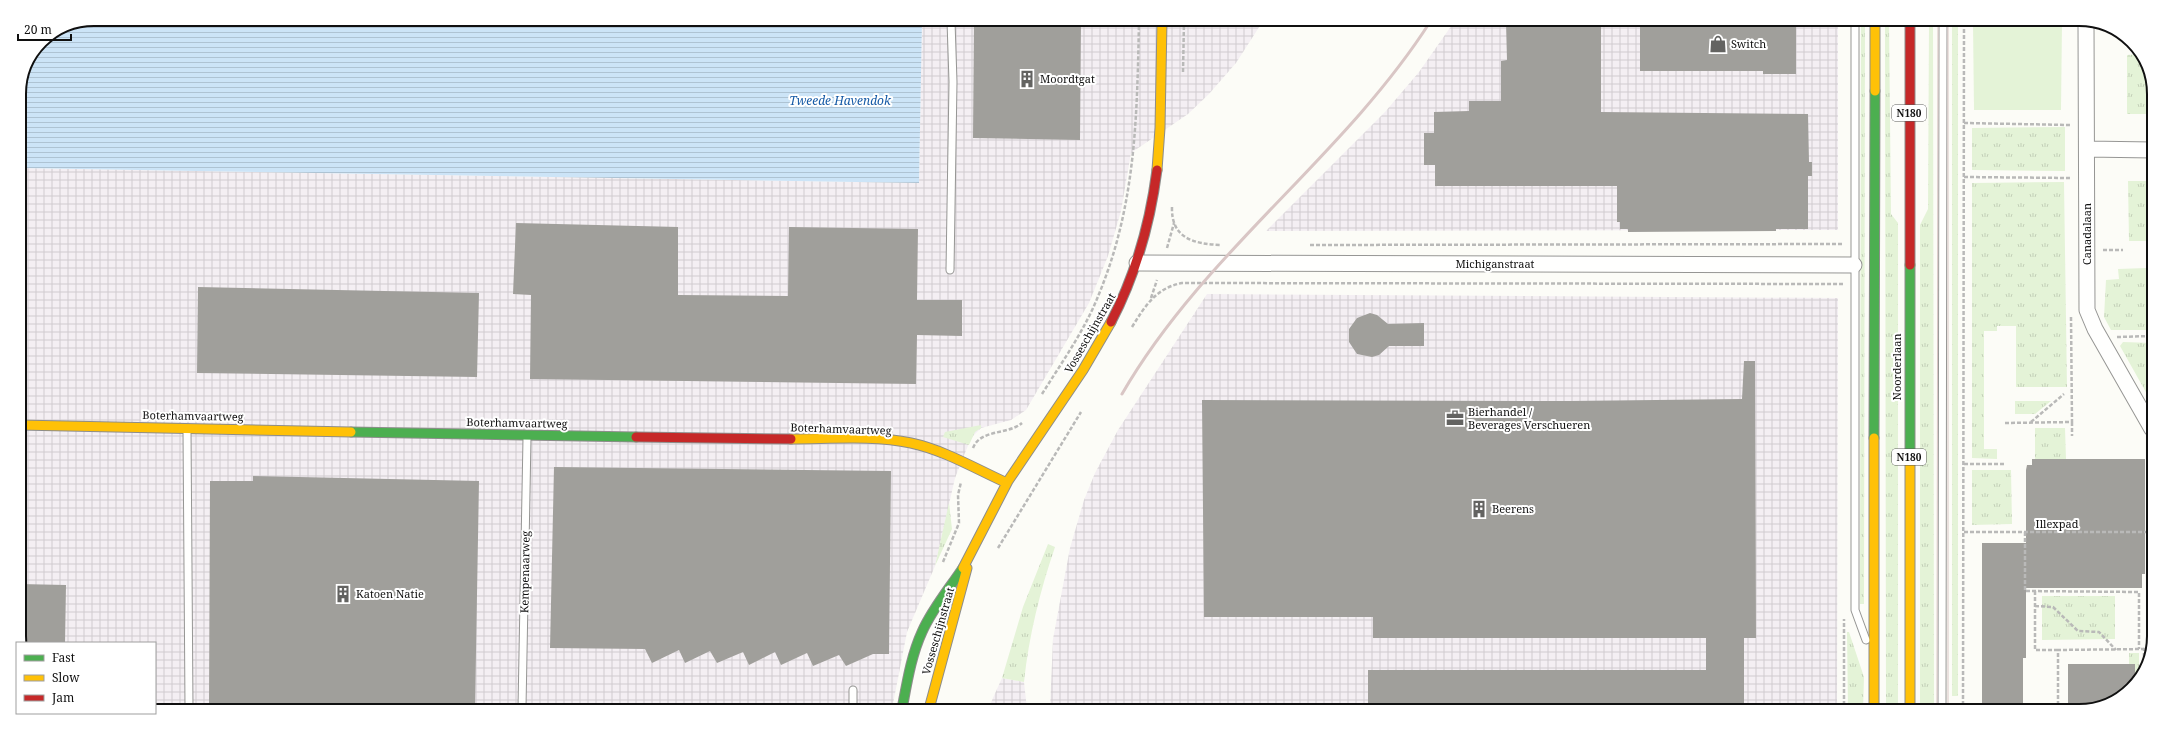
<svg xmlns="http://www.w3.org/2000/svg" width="2173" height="730" viewBox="0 0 2173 730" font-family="'Noto Serif',serif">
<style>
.industrial{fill:url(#industrial-grid)}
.grass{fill:url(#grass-tufts)}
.park{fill:#e4f3d7}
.water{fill:url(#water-rules)}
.building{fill:#a09f9b}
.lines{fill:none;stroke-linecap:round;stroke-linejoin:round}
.lane-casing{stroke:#969694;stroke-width:9}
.street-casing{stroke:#969694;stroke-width:17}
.fast-casing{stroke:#8d8d8b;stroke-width:11}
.slow-casing{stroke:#8d8d8b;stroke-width:11}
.jam-casing{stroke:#8d8d8b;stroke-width:11}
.path{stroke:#b9b9b8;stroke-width:2.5;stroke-dasharray:4 2;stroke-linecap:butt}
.lane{stroke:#fffffe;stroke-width:7}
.street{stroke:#fffffe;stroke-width:15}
.fast{stroke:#4caf50;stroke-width:9}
.slow{stroke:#ffc107;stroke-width:9}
.jam{stroke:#c62828;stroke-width:9}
.tram{stroke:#d9c6c5;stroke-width:1}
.rail{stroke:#d9c6c5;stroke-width:3}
.labels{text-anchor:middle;stroke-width:4;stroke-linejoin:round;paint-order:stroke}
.shield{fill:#fff;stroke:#585858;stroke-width:1}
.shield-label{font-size:10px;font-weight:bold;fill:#101010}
.poi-label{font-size:11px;fill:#101010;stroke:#fff;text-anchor:start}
.street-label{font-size:11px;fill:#101010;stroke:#fff}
.water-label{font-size:12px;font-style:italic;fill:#165aa6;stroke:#fff}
.rim{fill:none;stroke:#101010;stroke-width:2}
</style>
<defs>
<pattern id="industrial-grid" width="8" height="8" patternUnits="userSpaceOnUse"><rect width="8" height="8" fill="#f4eff3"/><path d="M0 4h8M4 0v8" fill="none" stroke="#d0cccf"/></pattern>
<pattern id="grass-tufts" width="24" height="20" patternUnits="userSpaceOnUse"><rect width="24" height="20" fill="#e4f3d7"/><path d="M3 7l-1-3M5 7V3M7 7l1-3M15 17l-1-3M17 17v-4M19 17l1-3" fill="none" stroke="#c3cfb8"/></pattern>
<pattern id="water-rules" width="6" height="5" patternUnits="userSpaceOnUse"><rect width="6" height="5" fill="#cce4f7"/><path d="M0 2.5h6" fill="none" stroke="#aec3d3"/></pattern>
</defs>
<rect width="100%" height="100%" fill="#fcfcf7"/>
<path class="industrial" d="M 922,21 L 1263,21 L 1236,63 L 1209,94 L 1188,114 L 1131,153 L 1121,211 L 1108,256 L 1089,303 L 1026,410 L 1011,420 L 981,428 L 971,438 L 955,478 L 935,566 L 907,632 L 892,709 L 155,707 L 155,643 L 20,643 L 19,168 L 919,183 Z
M 1454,22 L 1838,22 L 1838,230 L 1266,231 L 1385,112 L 1419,72 Z
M 1207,294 L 1838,298 L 1837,711 L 1050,709 L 1053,639 L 1070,548 L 1084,500 L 1095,473 L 1118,430 Z
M 1002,678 L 1024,682 L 1027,709 L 988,709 Z"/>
<path class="grass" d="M 1861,22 L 1865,22 L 1864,604 L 1860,604 Z
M 1885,22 L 1889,22 L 1891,214 L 1898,223 L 1898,711 L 1886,711 Z
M 1929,23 L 1933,23 L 1934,711 L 1920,711 L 1920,225 L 1928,209 Z
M 1952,23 L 1958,23 L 1958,696 L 1952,696 Z
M 2141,54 L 2154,89 L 2154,114 L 2127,114 L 2127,55 Z
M 2065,127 L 2065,171 L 1972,170 L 1972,128 Z
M 2128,181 L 2153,181 L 2153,241 L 2129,241 Z
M 2064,182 L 2067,387 L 2016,387 L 2016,326 L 1997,326 L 1997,331 L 1984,331 L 1984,449 L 1997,449 L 1997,459 L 1972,458 L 1972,183 Z
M 2146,268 L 2146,282 L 2153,282 L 2152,330 L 2111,330 L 2104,317 L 2106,280 L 2119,279 L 2118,269 Z
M 2123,342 L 2152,343 L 2152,403 L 2120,346 Z
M 2015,401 L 2051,401 L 2035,414 L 2015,414 Z
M 981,425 L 981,428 L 975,432 L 969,445 L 943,437 L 945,432 Z
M 2035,428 L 2065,428 L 2066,459 L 2035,459 Z
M 1972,470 L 2011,470 L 2012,524 L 1972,525 Z
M 949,503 L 952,529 L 935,566 Z
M 1048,544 L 1055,547 C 1040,591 1029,635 1024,682 L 1002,678 L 1023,607 Z
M 2042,596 L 2115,596 L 2115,639 L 2042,640 Z
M 1847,632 L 1849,632 L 1864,677 L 1863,711 L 1848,711 Z
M 2129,653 L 2139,653 L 2139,675 L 2135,682 L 2134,664 L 2129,664 Z"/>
<path class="park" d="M 1973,23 L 2062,23 L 2061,110 L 1974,110 Z"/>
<path class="water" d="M 94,19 L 922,21 L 919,183 L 19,168 L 19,89 L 41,41 L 65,25 Z"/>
<path class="building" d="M 974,21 L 1081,21 L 1080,140 L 973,138 Z
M 1506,22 L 1601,22 L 1601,112 L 1808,114 L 1809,162 L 1812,162 L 1812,176 L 1808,176 L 1808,229 L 1776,229 L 1776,231 L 1628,232 L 1628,229 L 1620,229 L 1620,222 L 1617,222 L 1617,186 L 1435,186 L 1435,165 L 1424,165 L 1424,133 L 1434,133 L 1434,112 L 1469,111 L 1469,101 L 1501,101 L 1501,61 L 1507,60 Z
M 1640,22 L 1796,22 L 1796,74 L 1763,74 L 1763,71 L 1640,71 Z
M 516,223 L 678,227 L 678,295 L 788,296 L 789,227 L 918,229 L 917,300 L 962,300 L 962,336 L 917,335 L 916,384 L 530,379 L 531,295 L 513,294 Z
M 198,287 L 479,293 L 477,377 L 197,373 Z
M 1370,313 L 1377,315 L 1388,324 L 1424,323 L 1424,346 L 1389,346 L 1379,355 L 1372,357 L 1357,354 L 1349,342 L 1349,329 L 1357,318 Z
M 1744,361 L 1755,361 L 1756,638 L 1744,638 L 1744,710 L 1368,710 L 1368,670 L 1706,670 L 1706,638 L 1373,638 L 1373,617 L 1204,617 L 1202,400 L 1570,401 L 1742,399 Z
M 2032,459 L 2145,459 L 2145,574 L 2142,574 L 2142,588 L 2026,588 L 2026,658 L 2023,658 L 2023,711 L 1982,711 L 1982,543 L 2026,543 L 2026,470 L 2027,465 L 2032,465 Z
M 554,467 L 891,471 L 889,654 L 873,654 L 846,666 L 839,655 L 813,666 L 807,653 L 781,665 L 775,652 L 749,665 L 743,652 L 717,663 L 710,651 L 685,663 L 679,650 L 652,663 L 645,649 L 550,648 Z
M 253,476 L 479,481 L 475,708 L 209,707 L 210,481 L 253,481 Z
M 19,584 L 66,585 L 65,643 L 20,643 Z
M 2068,664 L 2135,664 L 2135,682 L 2125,696 L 2079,711 L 2068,711 Z"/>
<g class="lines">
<g class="lane-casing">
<path id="lane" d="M 1855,22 L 1855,610 L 1866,640
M 950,270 L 953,82 L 951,21
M 187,430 L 189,707
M 522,708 L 527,438
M 853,709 L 853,690
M 1942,711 L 1943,23"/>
</g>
<g class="street-casing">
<path id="street" d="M 2086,23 L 2087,310 L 2095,329 L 2152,429
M 2087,149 L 2153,150
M 1137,263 L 1854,265"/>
</g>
<g class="fast-casing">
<path id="fast" d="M 1910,265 L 1910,458
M 351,432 L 636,437
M 1874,438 L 1875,91
M 902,709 C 907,683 911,656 922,632 C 932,609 949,589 963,568"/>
</g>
<g class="slow-casing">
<path id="slow" d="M 1875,91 L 1875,22
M 1157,170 L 1160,128 L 1162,21
M 19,425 L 351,432
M 791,439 C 830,439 873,435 911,443 C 944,450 976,469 1007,483
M 1910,458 L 1910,711
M 963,568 L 1008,481 L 1083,370 L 1111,322
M 929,709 L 967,568
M 1874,711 L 1874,438"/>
</g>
<g class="jam-casing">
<path id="jam" d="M 1910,23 L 1910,265
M 1111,322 C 1136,274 1150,224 1157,170
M 636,437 L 791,439"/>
</g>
<path class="path" d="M 1183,72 L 1184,21
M 1964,123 L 2070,125
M 1964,177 L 2070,178
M 1172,207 C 1171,239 1195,244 1221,245
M 1310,245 L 1843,244
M 1167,248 L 1174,223
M 2103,250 L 2123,250
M 1151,298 L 1157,280
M 1132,327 C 1145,306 1156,288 1182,283 L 1843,284
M 2117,337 L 2152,336
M 1042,394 C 1062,362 1085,330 1099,294 C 1136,204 1137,117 1139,21
M 2031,422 L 2064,394
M 2072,422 L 2072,436
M 2005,423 L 2072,422 L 2071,316
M 973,448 C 980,429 1008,435 1022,423
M 1964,464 L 2005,464
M 1964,532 L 2151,532
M 2025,532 L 2025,591 L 2139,592 L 2139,649
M 998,548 L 1081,412
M 943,562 L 959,523 L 958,495 L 961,482
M 2035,591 L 2035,650 L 2058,650
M 2035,606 L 2053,607 L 2078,631 L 2099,632 L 2116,650
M 2144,669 L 2144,649 L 2150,649
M 1844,711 L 1844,619
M 1963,711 L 1964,23
M 2058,711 L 2058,650 L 2144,649"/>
<use href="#lane" class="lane"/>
<use href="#street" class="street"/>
<use href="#fast" class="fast"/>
<use href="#slow" class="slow"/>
<use href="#jam" class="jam"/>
<path class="tram" d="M 1937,711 L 1938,23
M 1948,711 L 1948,23"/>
<path class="rail" d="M 1122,394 C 1203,253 1343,158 1430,22"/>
</g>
<defs>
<g id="shop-bare" transform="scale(1.38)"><path d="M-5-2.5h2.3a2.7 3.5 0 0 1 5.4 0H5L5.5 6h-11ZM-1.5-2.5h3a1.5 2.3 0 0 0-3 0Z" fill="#636361" stroke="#fff" stroke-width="2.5" paint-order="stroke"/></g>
<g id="building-bare" transform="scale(1.38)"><path d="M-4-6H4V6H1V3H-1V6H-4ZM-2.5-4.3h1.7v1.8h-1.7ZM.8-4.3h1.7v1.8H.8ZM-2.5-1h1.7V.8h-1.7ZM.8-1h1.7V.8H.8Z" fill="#636361" stroke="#fff" stroke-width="2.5" paint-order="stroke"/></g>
<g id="office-bare" transform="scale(1.38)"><path d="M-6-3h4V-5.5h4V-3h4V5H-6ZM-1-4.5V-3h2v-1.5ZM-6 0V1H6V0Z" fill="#636361" stroke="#fff" stroke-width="2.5" paint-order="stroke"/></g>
</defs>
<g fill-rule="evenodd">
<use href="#shop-bare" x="1718" y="44"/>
<use href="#building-bare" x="1027" y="79"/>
<use href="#office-bare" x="1455" y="418"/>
<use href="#building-bare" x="1479" y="509"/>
<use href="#building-bare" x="343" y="594"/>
</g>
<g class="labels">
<g class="shield">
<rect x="1892" y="105" width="34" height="16" rx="3"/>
<rect x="1892" y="449" width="34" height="16" rx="3"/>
</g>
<g class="shield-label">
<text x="1909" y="117">N180</text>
<text x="1909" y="461">N180</text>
</g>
<g class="poi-label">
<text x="1731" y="48">Switch</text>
<text x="1040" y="83">Moordtgat</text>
<text x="1468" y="416">Bierhandel /<tspan x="1468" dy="13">Beverages Verschueren</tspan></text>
<text x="1492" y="513">Beerens</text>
<text x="356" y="598">Katoen Natie</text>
</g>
<g class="street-label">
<text transform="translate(2087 234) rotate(-90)" y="4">Canadalaan</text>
<text x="1495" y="268">Michiganstraat</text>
<text transform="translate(1090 333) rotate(-60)" y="4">Vosseschijnstraat</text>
<text transform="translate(1897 367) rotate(-90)" y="4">Noorderlaan</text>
<text transform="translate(193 416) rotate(1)" y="4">Boterhamvaartweg</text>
<text transform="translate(517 423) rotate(1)" y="4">Boterhamvaartweg</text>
<text transform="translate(841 429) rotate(2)" y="4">Boterhamvaartweg</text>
<text x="2057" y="528">Illexpad</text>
<text transform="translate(525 572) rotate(-89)" y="4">Kempenaarweg</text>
<text transform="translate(938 631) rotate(-74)" y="4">Vosseschijnstraat</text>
</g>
<g class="water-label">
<text x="840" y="105">Tweede Havendok</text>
</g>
</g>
<path d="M0 0H2173V730H0ZM94 26H2079A68 68 0 0 1 2147 94V636A68 68 0 0 1 2079 704H94A68 68 0 0 1 26 636V94A68 68 0 0 1 94 26Z" fill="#fff" fill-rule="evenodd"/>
<path class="rim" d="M94 26H2079A68 68 0 0 1 2147 94V636A68 68 0 0 1 2079 704H94A68 68 0 0 1 26 636V94A68 68 0 0 1 94 26Z"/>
<rect x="16" y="642" width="140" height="72" fill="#ffffff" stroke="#9f9f9f"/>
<rect x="24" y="655" width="20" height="6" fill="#4caf50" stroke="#9f9f9f"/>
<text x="52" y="662" font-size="12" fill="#101010">Fast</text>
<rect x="24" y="675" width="20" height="6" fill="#ffc107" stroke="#9f9f9f"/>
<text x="52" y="682" font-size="12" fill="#101010">Slow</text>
<rect x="24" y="695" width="20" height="6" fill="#c62828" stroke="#9f9f9f"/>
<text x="52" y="702" font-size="12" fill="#101010">Jam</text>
<path d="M18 34v6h53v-6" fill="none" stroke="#101010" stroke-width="2"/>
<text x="24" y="34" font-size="12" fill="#101010" stroke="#ffffff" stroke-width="3" paint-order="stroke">20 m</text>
</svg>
